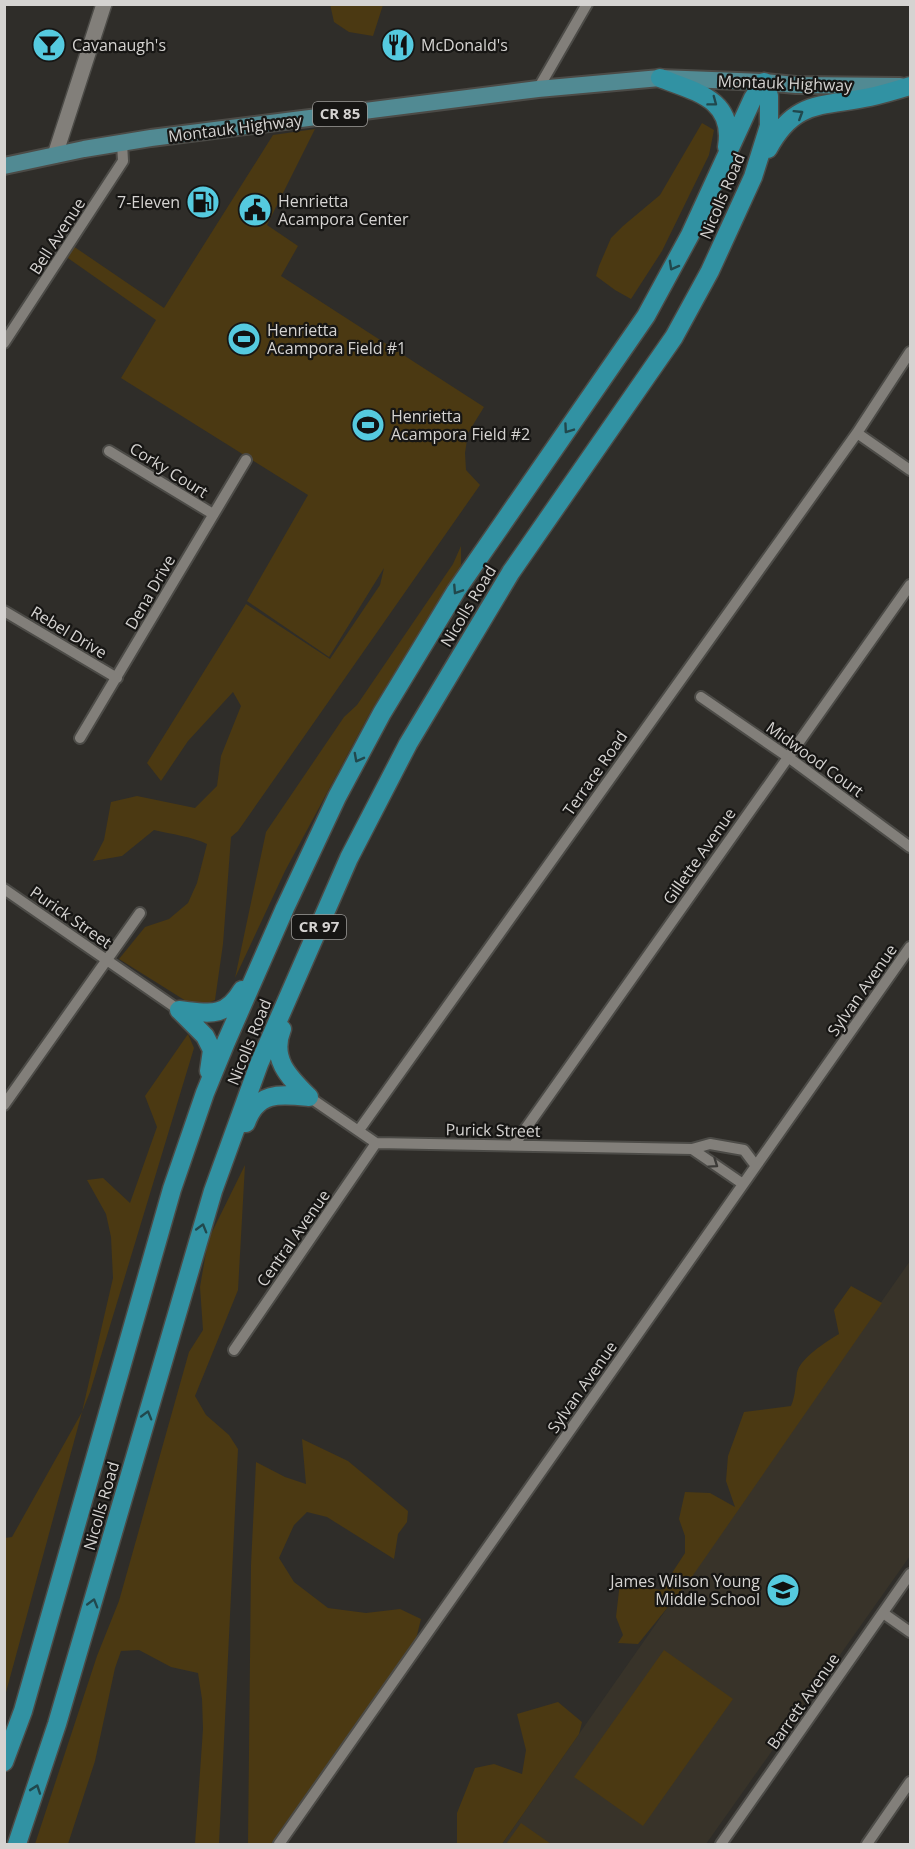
<svg xmlns="http://www.w3.org/2000/svg" width="915" height="1849" viewBox="0 0 915 1849" font-family="'Open Sans',sans-serif">
<style>
.built{fill:#383329}
.green{fill:#4b3912}
.lines{fill:none;stroke-linecap:round;stroke-linejoin:round}
.street-casing{stroke:#4c4b47;stroke-width:14}
.secondary-casing{stroke:#4c4b47;stroke-width:18}
.primary-casing{stroke:#4c4b47;stroke-width:20}
.highway-casing{stroke:#4c4b47;stroke-width:21}
.street{stroke:#827f7a;stroke-width:10}
.secondary{stroke:#827f7a;stroke-width:15}
.primary{stroke:#518a93;stroke-width:16}
.highway{stroke:#3192a3;stroke-width:18}
.oneway{stroke:#21484d}
.oneway2{stroke:#3c3b38}
.labels{text-anchor:middle;stroke-width:4.5;stroke-linejoin:round;paint-order:stroke}
.shield{fill:#171614;stroke:#9c9a98;stroke-width:1.5}
.shield-label{font-size:15px;font-weight:bold;fill:#d5d3d1}
.poi-label{font-size:16px;fill:#d5d3d1;stroke:#171614;text-anchor:start}
.street-label{font-size:16px;fill:#d5d3d1;stroke:#171614}
</style>
<rect width="100%" height="100%" fill="#2f2d29"/>
<path class="built" d="M 910,1261 L 910,1556 L 706,1844 L 502,1844 Z"/>
<path class="green" d="M 330,4 L 383,4 L 383,5 L 373,36 L 349,32 L 334,22 Z
M 702,123 L 714,130 L 709,155 L 662,251 L 631,299 L 615,290 L 596,276 L 599,266 L 611,238 L 623,226 L 660,195 Z
M 315,129 L 267,225 L 298,246 L 281,276 L 484,407 L 468,433 L 465,453 L 466,470 L 480,485 L 238,831 L 231,837 L 223,944 L 215,1000 L 203,1005 L 186,1001 L 119,959 L 145,927 L 169,919 L 188,903 L 197,883 L 207,844 C 193,837 171,834 154,830 L 122,856 L 93,861 L 104,840 L 111,802 L 137,796 L 195,808 L 217,786 L 221,756 L 241,706 L 233,692 L 188,741 L 161,781 L 147,763 L 246,604 L 330,659 L 380,585 L 384,568 L 329,657 L 247,601 L 308,495 L 121,378 L 156,320 L 65,256 L 73,246 L 164,308 L 273,135 Z
M 461,546 L 461,565 L 371,711 L 285,871 L 235,978 L 266,832 L 344,717 L 357,705 L 453,564 Z
M 188,1034 L 194,1048 L 90,1392 L 82,1412 L 5,1696 L 5,1538 L 12,1537 L 82,1412 L 113,1278 L 111,1237 L 106,1214 L 87,1180 L 103,1178 L 130,1203 L 157,1127 L 145,1096 Z
M 245,1165 L 238,1290 L 195,1396 L 206,1415 L 229,1435 L 238,1449 L 219,1844 L 195,1844 L 203,1729 L 202,1699 L 198,1673 L 171,1667 L 139,1650 L 121,1651 L 115,1668 L 95,1761 L 68,1844 L 35,1844 L 97,1656 L 119,1601 L 189,1352 L 203,1330 L 200,1287 L 208,1240 Z
M 851,1286 L 882,1303 L 689,1581 L 638,1644 L 618,1643 L 623,1635 L 616,1617 L 620,1582 L 661,1590 L 685,1553 L 685,1536 L 679,1519 L 685,1492 L 710,1493 L 735,1507 L 726,1481 L 728,1456 L 744,1412 L 791,1406 C 796,1394 795,1386 797,1373 C 800,1358 826,1342 839,1334 L 834,1310 Z
M 302,1439 L 348,1461 L 408,1511 L 407,1522 L 398,1534 L 394,1559 L 327,1517 L 307,1512 L 294,1525 L 279,1558 L 294,1582 L 328,1608 L 366,1613 L 400,1609 L 421,1619 L 416,1639 L 271,1844 L 248,1844 L 251,1565 L 256,1462 L 285,1477 L 306,1484 Z
M 664,1650 L 733,1699 L 643,1826 L 574,1777 Z
M 558,1702 L 582,1722 L 579,1734 L 502,1844 L 457,1844 L 457,1813 L 475,1768 L 494,1764 L 522,1774 L 526,1750 L 517,1714 Z
M 521,1823 L 551,1844 L 506,1844 Z"/>
<g class="lines">
<g class="street-casing">
<path id="street" d="M 538,89 L 587,4
M 4,343 L 123,161 L 122,143
M 857,433 L 910,470
M 109,451 L 213,514
M 4,611 L 117,678
M 701,697 L 788,757 L 910,847
M 80,738 L 246,460
M 4,889 L 179,1010
M 309,1097 L 376,1143 L 692,1149
M 4,1105 L 140,913
M 359,1130 L 857,433 L 910,352
M 514,1145 L 910,585
M 743,1184 L 692,1149 L 710,1144 L 744,1150 L 756,1166
M 234,1350 L 376,1143
M 883,1613 L 910,1632
M 279,1844 L 910,947
M 721,1844 L 910,1574
M 867,1844 L 910,1782"/>
</g>
<g class="secondary-casing">
<path id="secondary" d="M 55,155 L 104,4"/>
</g>
<g class="primary-casing">
<path id="primary" d="M 4,166 L 84,149 L 151,138 L 538,89 L 660,78 L 764,82 L 796,85 L 900,86"/>
</g>
<g class="highway-casing">
<path id="highway" d="M 660,78 C 696,92 735,99 727,147
M 768,149 C 795,99 822,107 870,97 C 884,94 897,90 910,86
M 179,1010 C 208,1013 225,1019 242,990
M 179,1010 L 205,1036 L 212,1050 L 209,1071
M 282,1029 C 270,1059 289,1077 309,1097
M 246,1123 C 257,1091 280,1094 309,1097
M 4,1762 L 23,1711 L 172,1189 L 205,1093 L 226,1042 L 285,908 L 337,797 L 382,713 L 456,591 L 646,316 L 690,235 L 753,98 L 764,82
M 17,1844 L 57,1724 L 213,1191 L 259,1064 L 349,858 L 408,744 L 511,572 L 674,337 L 710,271 L 753,177 L 769,126 L 769,96 L 764,82"/>
</g>
<use href="#street" class="street"/>
<use href="#secondary" class="secondary"/>
<use href="#primary" class="primary"/>
<use href="#highway" class="highway"/>
</g>
<defs><path id="oneway-chevron" d="M-2-3.5L2.5 0L-2 3.5" fill="none" stroke-width="1.6" stroke-linecap="round" stroke-linejoin="round" transform="scale(1.5)"/></defs>
<g class="oneway">
<use href="#oneway-chevron" transform="translate(713 102) rotate(37)"/>
<use href="#oneway-chevron" transform="translate(799 114) rotate(-32)"/>
<use href="#oneway-chevron" transform="translate(673 266) rotate(119)"/>
<use href="#oneway-chevron" transform="translate(568 429) rotate(125)"/>
<use href="#oneway-chevron" transform="translate(457 590) rotate(123)"/>
<use href="#oneway-chevron" transform="translate(358 758) rotate(118)"/>
<use href="#oneway-chevron" transform="translate(202 1228) rotate(-74)"/>
<use href="#oneway-chevron" transform="translate(147 1415) rotate(-74)"/>
<use href="#oneway-chevron" transform="translate(93 1603) rotate(-74)"/>
<use href="#oneway-chevron" transform="translate(36 1789) rotate(-71)"/>
</g>
<use class="oneway2" href="#oneway-chevron" transform="translate(714 1164) rotate(35)"/>
<defs>
<g id="bar-disc" transform="scale(1.725)"><circle r="9.5" fill="#55cadf" stroke="#171614"/><path d="M-6-5H6L.8 .8V4.5H3.5V6h-7V4.5H-.8V.8Z" fill="#111"/></g>
<g id="restaurant-disc" transform="scale(1.725)"><circle r="9.5" fill="#55cadf" stroke="#171614"/><path d="M-5-6h1v4h1v-4h1v4h1v-4h1v5L-1.5 .5V6h-2V.5L-5-1ZM5-6V6H3V1.5H1.5Q1.5-4 5-6Z" fill="#111"/></g>
<g id="fuel-disc" transform="scale(1.725)"><circle r="9.5" fill="#55cadf" stroke="#171614"/><path d="M-5.5-6h7V0h2V4h1.3V-2.5L3-4.5l.8-.8L6-3V5H2.5V1h-1V6h-7ZM-4.2-4.7v3.2H.2V-4.7Z" fill="#111"/></g>
<g id="civic-disc" transform="scale(1.725)"><circle r="9.5" fill="#55cadf" stroke="#171614"/><path d="M-.6-6.5H3V-4.5H.6V-3L4-1V1h2V6H-6V1h2V-1L-.6-3ZM-1.2 2.5V6h2.4V2.5Z" fill="#111"/></g>
<g id="stadium-disc" transform="scale(1.725)"><circle r="9.5" fill="#55cadf" stroke="#171614"/><path d="M0-5a6.5 5 0 1 0 0 10a6.5 5 0 1 0 0-10ZM-3.5-1.8h7v3.6h-7Z" fill="#111"/></g>
<g id="school-disc" transform="scale(1.725)"><circle r="9.5" fill="#55cadf" stroke="#171614"/><path d="M0-5L7-2L0 1L-7-2ZM-4 1L0 2.5L4 1V4Q0 6-4 4Z" fill="#111"/></g>
</defs>
<g fill-rule="evenodd">
<use href="#bar-disc" x="49" y="45"/>
<use href="#restaurant-disc" x="398" y="45"/>
<use href="#fuel-disc" x="203" y="202"/>
<use href="#civic-disc" x="255" y="210"/>
<use href="#stadium-disc" x="244" y="339"/>
<use href="#stadium-disc" x="368" y="425"/>
<use href="#school-disc" x="783" y="1590"/>
</g>
<g class="labels">
<g class="shield">
<rect x="313" y="102" width="54" height="24" rx="4.5"/>
<rect x="292" y="915" width="54" height="24" rx="4.5"/>
</g>
<g class="shield-label">
<text x="340" y="119">CR 85</text>
<text x="319" y="932">CR 97</text>
</g>
<g class="poi-label">
<text x="72" y="51">Cavanaugh's</text>
<text x="421" y="51">McDonald's</text>
<text x="278" y="207">Henrietta<tspan x="278" dy="18">Acampora Center</tspan></text>
<text x="180" y="208" text-anchor="end">7-Eleven</text>
<text x="267" y="336">Henrietta<tspan x="267" dy="18">Acampora Field #1</tspan></text>
<text x="391" y="422">Henrietta<tspan x="391" dy="18">Acampora Field #2</tspan></text>
<text x="760" y="1587" text-anchor="end">James Wilson Young<tspan x="760" dy="18">Middle School</tspan></text>
</g>
<g class="street-label">
<text transform="translate(785 83) rotate(2)" y="6">Montauk Highway</text>
<text transform="translate(235 128) rotate(-7)" y="6">Montauk Highway</text>
<text transform="translate(722 196) rotate(-67)" y="6">Nicolls Road</text>
<text transform="translate(57 236) rotate(-57)" y="6">Bell Avenue</text>
<text transform="translate(169 470) rotate(32)" y="6">Corky Court</text>
<text transform="translate(150 592) rotate(-60)" y="6">Dena Drive</text>
<text transform="translate(468 606) rotate(-59)" y="6">Nicolls Road</text>
<text transform="translate(69 632) rotate(31)" y="6">Rebel Drive</text>
<text transform="translate(815 759) rotate(36)" y="6">Midwood Court</text>
<text transform="translate(595 773) rotate(-55)" y="6">Terrace Road</text>
<text transform="translate(699 856) rotate(-55)" y="6">Gillette Avenue</text>
<text transform="translate(71 917) rotate(35)" y="6">Purick Street</text>
<text transform="translate(862 990) rotate(-55)" y="6">Sylvan Avenue</text>
<text transform="translate(249 1042) rotate(-68)" y="6">Nicolls Road</text>
<text transform="translate(493 1130) rotate(1)" y="6">Purick Street</text>
<text transform="translate(293 1238) rotate(-55)" y="6">Central Avenue</text>
<text transform="translate(582 1387) rotate(-55)" y="6">Sylvan Avenue</text>
<text transform="translate(101 1506) rotate(-74)" y="6">Nicolls Road</text>
<text transform="translate(803 1701) rotate(-55)" y="6">Barrett Avenue</text>
</g>
</g>
<rect width="915" height="1849" fill="none" stroke="#d5d3d1" stroke-width="12"/>
</svg>
